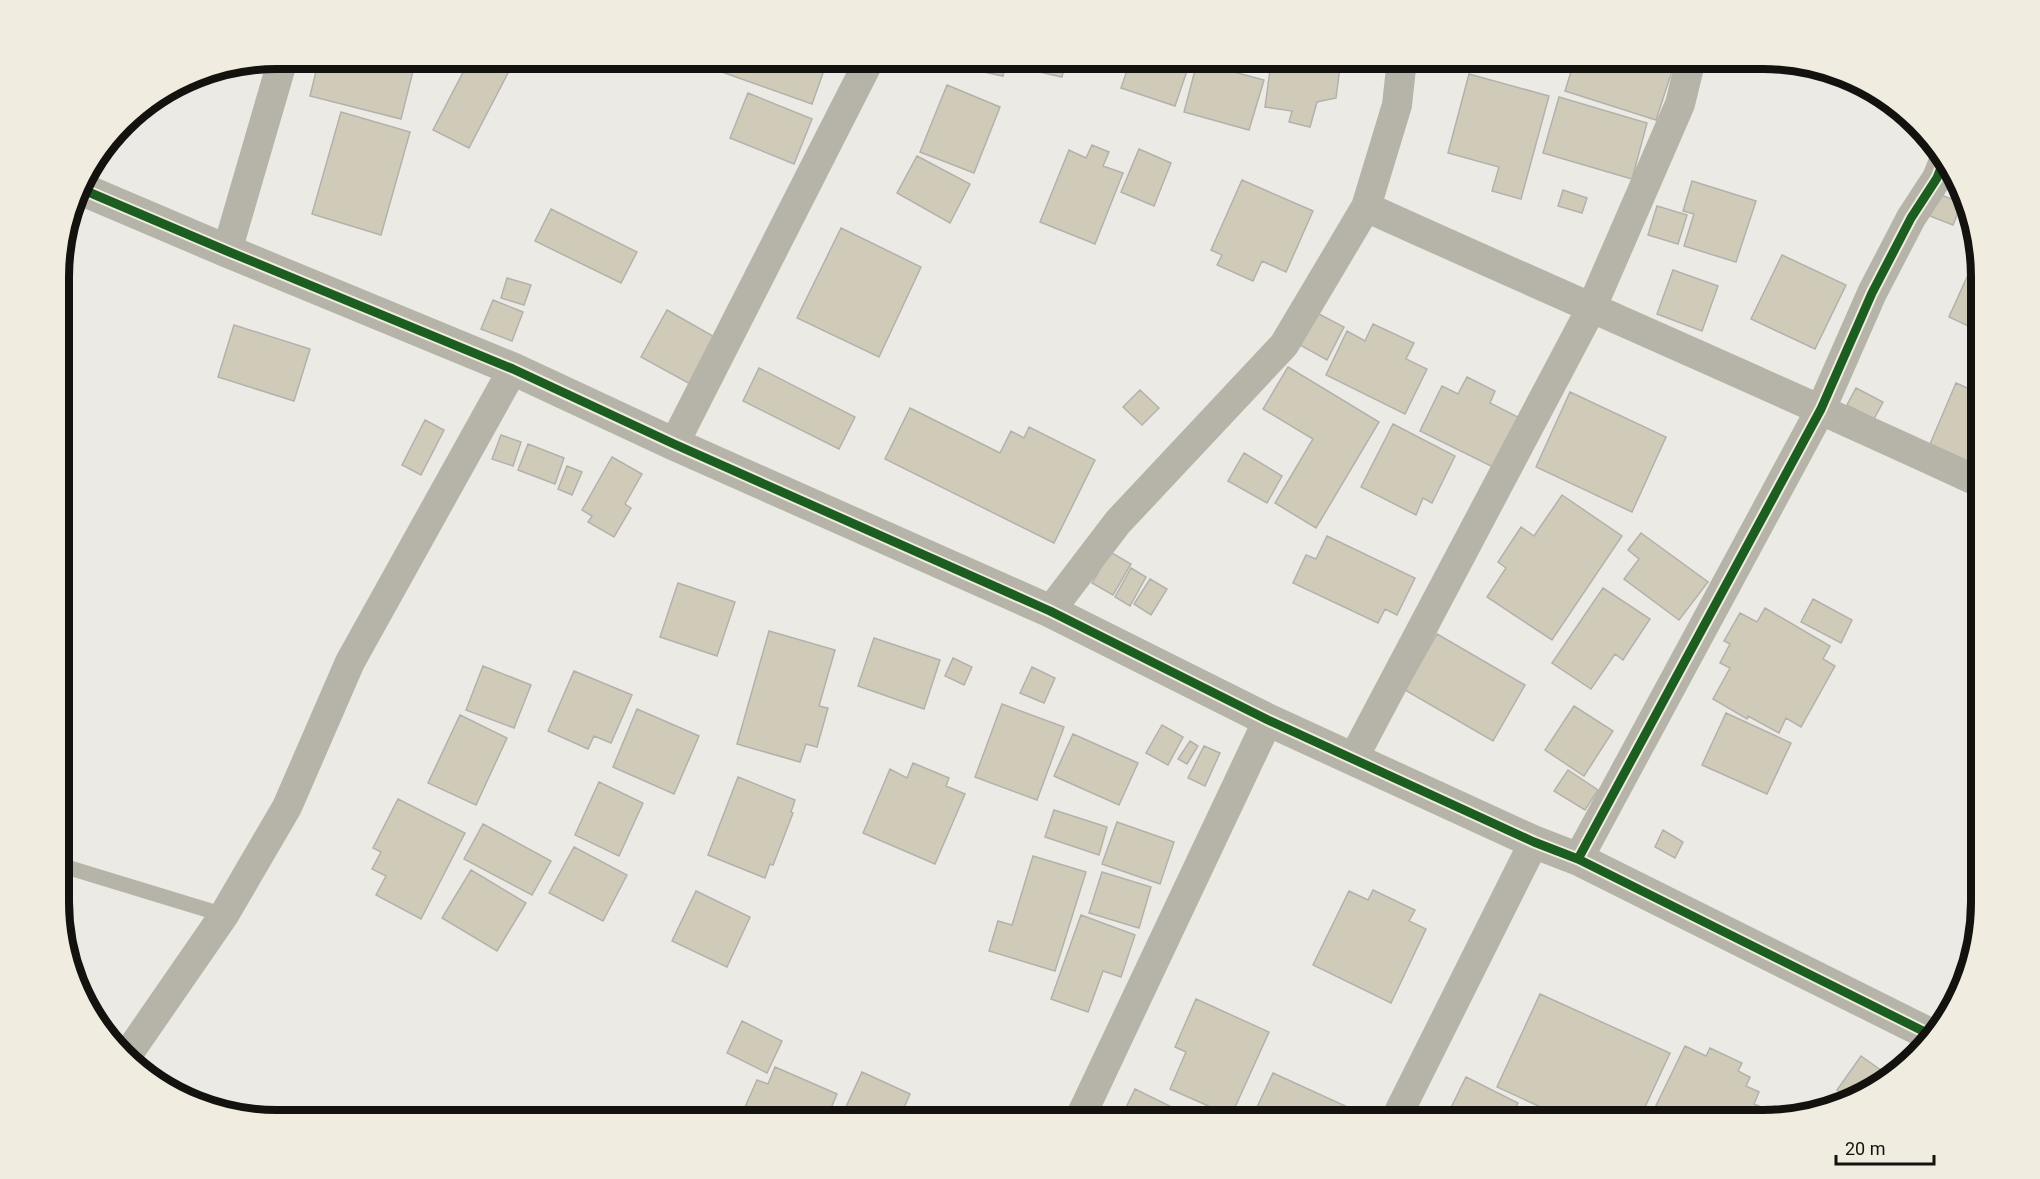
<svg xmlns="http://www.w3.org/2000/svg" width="2040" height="1179" viewBox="0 0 2040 1179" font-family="Roboto,sans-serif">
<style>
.building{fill:#d0cbb8;stroke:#b3b1ac;stroke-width:1.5}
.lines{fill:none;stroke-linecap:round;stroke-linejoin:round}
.service{stroke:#b6b3a8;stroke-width:15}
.minor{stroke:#b6b3a8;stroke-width:30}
.tertiary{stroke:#b6b3a8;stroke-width:33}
.cycleway-casing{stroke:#f0ece0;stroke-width:13}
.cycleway{stroke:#1b5e20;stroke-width:9}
.rim{fill:none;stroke:#13120e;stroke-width:8}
</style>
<rect width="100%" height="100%" fill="#eceae4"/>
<path class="building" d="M 319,59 L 416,59 L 401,119 L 310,96 Z
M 470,59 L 484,59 L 509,71 L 469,148 L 433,130 Z
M 726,59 L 828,59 L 812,104 L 722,72 Z
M 951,59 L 1007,59 L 1003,76 L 950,65 Z
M 1019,59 L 1066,59 L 1062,77 L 1017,67 Z
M 1131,59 L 1191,59 L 1175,106 L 1121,88 Z
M 1198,59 L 1226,59 L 1223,69 L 1264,80 L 1249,130 L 1184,112 Z
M 1243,59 L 1275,59 L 1273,67 Z
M 1278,59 L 1341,59 L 1336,98 L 1317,102 L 1310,127 L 1289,122 L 1292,111 L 1265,107 L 1270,70 L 1276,69 Z
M 1575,59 L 1676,59 L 1656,120 L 1565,91 Z
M 1759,59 L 1817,73 L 1816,76 L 1758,63 Z
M 1469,74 L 1549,96 L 1521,199 L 1492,191 L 1499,167 L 1448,153 Z
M 947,85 L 1000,107 L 974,173 L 920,152 Z
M 748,93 L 812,119 L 794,164 L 730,138 Z
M 1559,97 L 1647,123 L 1632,179 L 1543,153 Z
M 341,112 L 410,132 L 381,235 L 312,214 Z
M 1092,145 L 1109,152 L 1103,166 L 1123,173 L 1095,244 L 1040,222 L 1069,150 L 1086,158 Z
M 1139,149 L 1171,163 L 1154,206 L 1121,192 Z
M 917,156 L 970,184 L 950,223 L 897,193 Z
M 1242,180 L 1313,211 L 1286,272 L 1262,261 L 1253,281 L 1217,265 L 1222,255 L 1211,250 Z
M 1692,181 L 1756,201 L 1736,262 L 1684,246 L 1694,214 L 1683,211 Z
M 1563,190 L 1587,198 L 1582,213 L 1558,206 Z
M 1934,192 L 1961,203 L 1961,205 L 1953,225 L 1925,214 Z
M 1657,206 L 1687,215 L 1678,244 L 1648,235 Z
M 551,209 L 637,252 L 621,283 L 535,241 Z
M 841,228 L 921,267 L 879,357 L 797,318 Z
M 1975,246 L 1979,257 L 1972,253 Z
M 1782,255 L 1846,285 L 1815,349 L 1751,319 Z
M 1673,270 L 1718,286 L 1702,331 L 1657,314 Z
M 1967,277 L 1981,283 L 1981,332 L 1949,317 Z
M 507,278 L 531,285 L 524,305 L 501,298 Z
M 493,300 L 523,312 L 512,341 L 481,329 Z
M 667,310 L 718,339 L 692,385 L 641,357 Z
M 1317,313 L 1344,327 L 1327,360 L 1300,345 Z
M 1373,324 L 1414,343 L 1406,359 L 1427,369 L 1405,414 L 1326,375 L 1347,331 L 1365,341 Z
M 234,325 L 310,349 L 294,401 L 218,377 Z
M 1288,367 L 1379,422 L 1316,528 L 1275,503 L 1313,439 L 1263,409 Z
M 759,368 L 855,417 L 839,449 L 743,401 Z
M 1467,377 L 1495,391 L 1490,403 L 1518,417 L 1493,467 L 1420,431 L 1442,386 L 1458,394 Z
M 1956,383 L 1981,394 L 1981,461 L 1979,466 L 1930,444 Z
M 1856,388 L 1883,402 L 1874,419 L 1847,405 Z
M 1140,390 L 1159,408 L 1142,425 L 1123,407 Z
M 1570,392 L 1666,437 L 1632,512 L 1536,467 Z
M 910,408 L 1000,453 L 1011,431 L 1024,438 L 1029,427 L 1095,460 L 1054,543 L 885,459 Z
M 425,420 L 444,430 L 421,475 L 402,465 Z
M 1393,424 L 1455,456 L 1432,503 L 1423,498 L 1416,515 L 1361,487 Z
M 501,435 L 521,442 L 513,466 L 492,459 Z
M 528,444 L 564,458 L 555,484 L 518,470 Z
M 1244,453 L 1282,476 L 1267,503 L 1228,481 Z
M 612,457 L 642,474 L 625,504 L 631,508 L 614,537 L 588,522 L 592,516 L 582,510 Z
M 567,466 L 582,472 L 572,495 L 558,489 Z
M 1562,495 L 1622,536 L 1552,640 L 1487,597 L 1506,568 L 1498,562 L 1521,527 L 1534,536 Z
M 1641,533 L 1708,582 L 1679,620 L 1624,579 L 1639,559 L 1628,550 Z
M 1327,536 L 1415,578 L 1397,615 L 1385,609 L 1378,623 L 1293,583 L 1306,555 L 1316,559 Z
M 1110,552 L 1131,564 L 1113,595 L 1092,583 Z
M 1131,568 L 1146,577 L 1130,606 L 1115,597 Z
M 1150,579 L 1167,589 L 1151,615 L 1134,604 Z
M 678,583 L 735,602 L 717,656 L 660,637 Z
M 1603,588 L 1650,619 L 1623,660 L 1615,654 L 1591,689 L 1552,663 Z
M 1813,599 L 1852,620 L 1841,643 L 1801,622 Z
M 1765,608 L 1830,646 L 1823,659 L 1835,666 L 1801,727 L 1786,718 L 1779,733 L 1748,716 L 1747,719 L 1713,699 L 1730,668 L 1720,663 L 1730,644 L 1724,641 L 1740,613 L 1757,622 Z
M 1981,630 L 1981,668 L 1968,663 Z
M 769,631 L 835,650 L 819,706 L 828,708 L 817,747 L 806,744 L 800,762 L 737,744 Z
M 1437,634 L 1525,685 L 1493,741 L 1405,690 Z
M 874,638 L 940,660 L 924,709 L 858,686 Z
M 953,658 L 972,667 L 964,685 L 945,676 Z
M 483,666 L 531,685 L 514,728 L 466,710 Z
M 1032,667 L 1055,678 L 1044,703 L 1020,693 Z
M 574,671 L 632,695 L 611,743 L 594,736 L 588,749 L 548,731 Z
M 1002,704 L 1064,727 L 1037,800 L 975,777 Z
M 1574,706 L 1613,731 L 1584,776 L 1545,750 Z
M 637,709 L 699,736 L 674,794 L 613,767 Z
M 1726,713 L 1791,743 L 1767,794 L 1702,765 Z
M 460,715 L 507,738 L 476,805 L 428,783 Z
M 1162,725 L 1183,737 L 1168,765 L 1146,753 Z
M 1073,734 L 1138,763 L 1119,805 L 1054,776 Z
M 1190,741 L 1198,746 L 1187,764 L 1178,759 Z
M 1204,746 L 1220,753 L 1205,786 L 1188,778 Z
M 913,763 L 949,778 L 946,786 L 965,794 L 935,864 L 863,833 L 890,769 L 907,778 Z
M 1568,770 L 1598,790 L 1585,810 L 1554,791 Z
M 738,777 L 795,800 L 791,812 L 793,813 L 773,865 L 770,864 L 765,878 L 708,855 Z
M 599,782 L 643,803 L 619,856 L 575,835 Z
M 398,799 L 465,833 L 421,919 L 376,895 L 386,876 L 372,869 L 381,852 L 373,848 Z
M 1054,810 L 1107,827 L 1099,855 L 1045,837 Z
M 1117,822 L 1174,842 L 1160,884 L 1102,864 Z
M 483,824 L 551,861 L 532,895 L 464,859 Z
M 1663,830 L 1683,842 L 1675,858 L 1655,847 Z
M 574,847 L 627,875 L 603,921 L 549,893 Z
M 1033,856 L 1086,872 L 1055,971 L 989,951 L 998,921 L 1012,925 Z
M 471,870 L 526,903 L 497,951 L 442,918 Z
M 1102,872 L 1151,887 L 1139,928 L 1089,913 Z
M 1373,890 L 1415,910 L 1409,921 L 1426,929 L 1391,1003 L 1313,965 L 1349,891 L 1368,900 Z
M 696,891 L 750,917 L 727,967 L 672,941 Z
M 1081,915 L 1135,935 L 1121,977 L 1103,971 L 1088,1012 L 1051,999 Z
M 1540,994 L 1670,1053 L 1639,1120 L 1569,1120 L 1497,1087 Z
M 1196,999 L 1269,1032 L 1231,1116 L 1170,1089 L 1186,1052 L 1175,1047 Z
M 742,1021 L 782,1041 L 767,1073 L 727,1053 Z
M 1685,1046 L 1706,1056 L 1710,1048 L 1742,1063 L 1738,1071 L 1750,1077 L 1746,1086 L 1759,1092 L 1754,1104 L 1759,1106 L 1752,1120 L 1649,1120 Z
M 1861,1056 L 1888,1075 L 1872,1091 L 1849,1098 L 1837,1090 Z
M 775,1067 L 837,1094 L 826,1120 L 751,1120 L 741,1116 L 757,1080 L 768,1084 Z
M 862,1072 L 910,1094 L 901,1115 L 912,1120 L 840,1120 Z
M 1273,1073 L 1352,1109 L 1347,1120 L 1251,1120 Z
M 1466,1077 L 1518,1103 L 1509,1120 L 1445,1120 Z
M 1135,1089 L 1184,1113 L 1180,1120 L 1120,1120 Z
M 1530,1108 L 1555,1120 L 1524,1120 Z"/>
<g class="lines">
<path class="service" d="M 60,865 L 224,915"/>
<path class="minor" d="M 1366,207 C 1571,300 1777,388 1981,483
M 227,251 L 283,59
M 674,444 L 870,59
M 1050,611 L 1118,522 L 1284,345 L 1366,207 L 1397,105 L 1402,59
M 1353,759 L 1591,309 L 1680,104 L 1691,59
M 1578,859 L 1821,409 L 1872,293 L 1911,218 L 1937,178 L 1945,158
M 128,1054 L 224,915 L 287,807 L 350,662 L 513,369
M 1079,1120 L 1268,720
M 1395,1120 L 1534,842"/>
<path class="tertiary" d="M 79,188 L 227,251 L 513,369 L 674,444 L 1050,611 L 1268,720 L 1534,842 L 1578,859 L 1929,1034"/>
<g class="cycleway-casing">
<path id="cycleway" d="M 79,188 L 227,251 L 513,369 L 674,444 L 1050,611 L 1268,720 L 1534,842 L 1578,859 L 1929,1034
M 1578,859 L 1821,409 L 1872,293 L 1911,218 L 1937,178 L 1945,158"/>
</g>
<use href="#cycleway" class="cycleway"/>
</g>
<path d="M0 0H2040V1179H0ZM277 69H1763A208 208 0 0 1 1971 277V902A208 208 0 0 1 1763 1110H277A208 208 0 0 1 69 902V277A208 208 0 0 1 277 69Z" fill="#f0ece0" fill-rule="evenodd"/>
<path class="rim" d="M277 69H1763A208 208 0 0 1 1971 277V902A208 208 0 0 1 1763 1110H277A208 208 0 0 1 69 902V277A208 208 0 0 1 277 69Z"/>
<path d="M1836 1155v9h98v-9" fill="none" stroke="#13120e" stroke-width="3"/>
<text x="1845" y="1155" font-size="18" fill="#13120e" stroke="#f0ece0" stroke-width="4.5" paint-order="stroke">20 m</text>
</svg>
